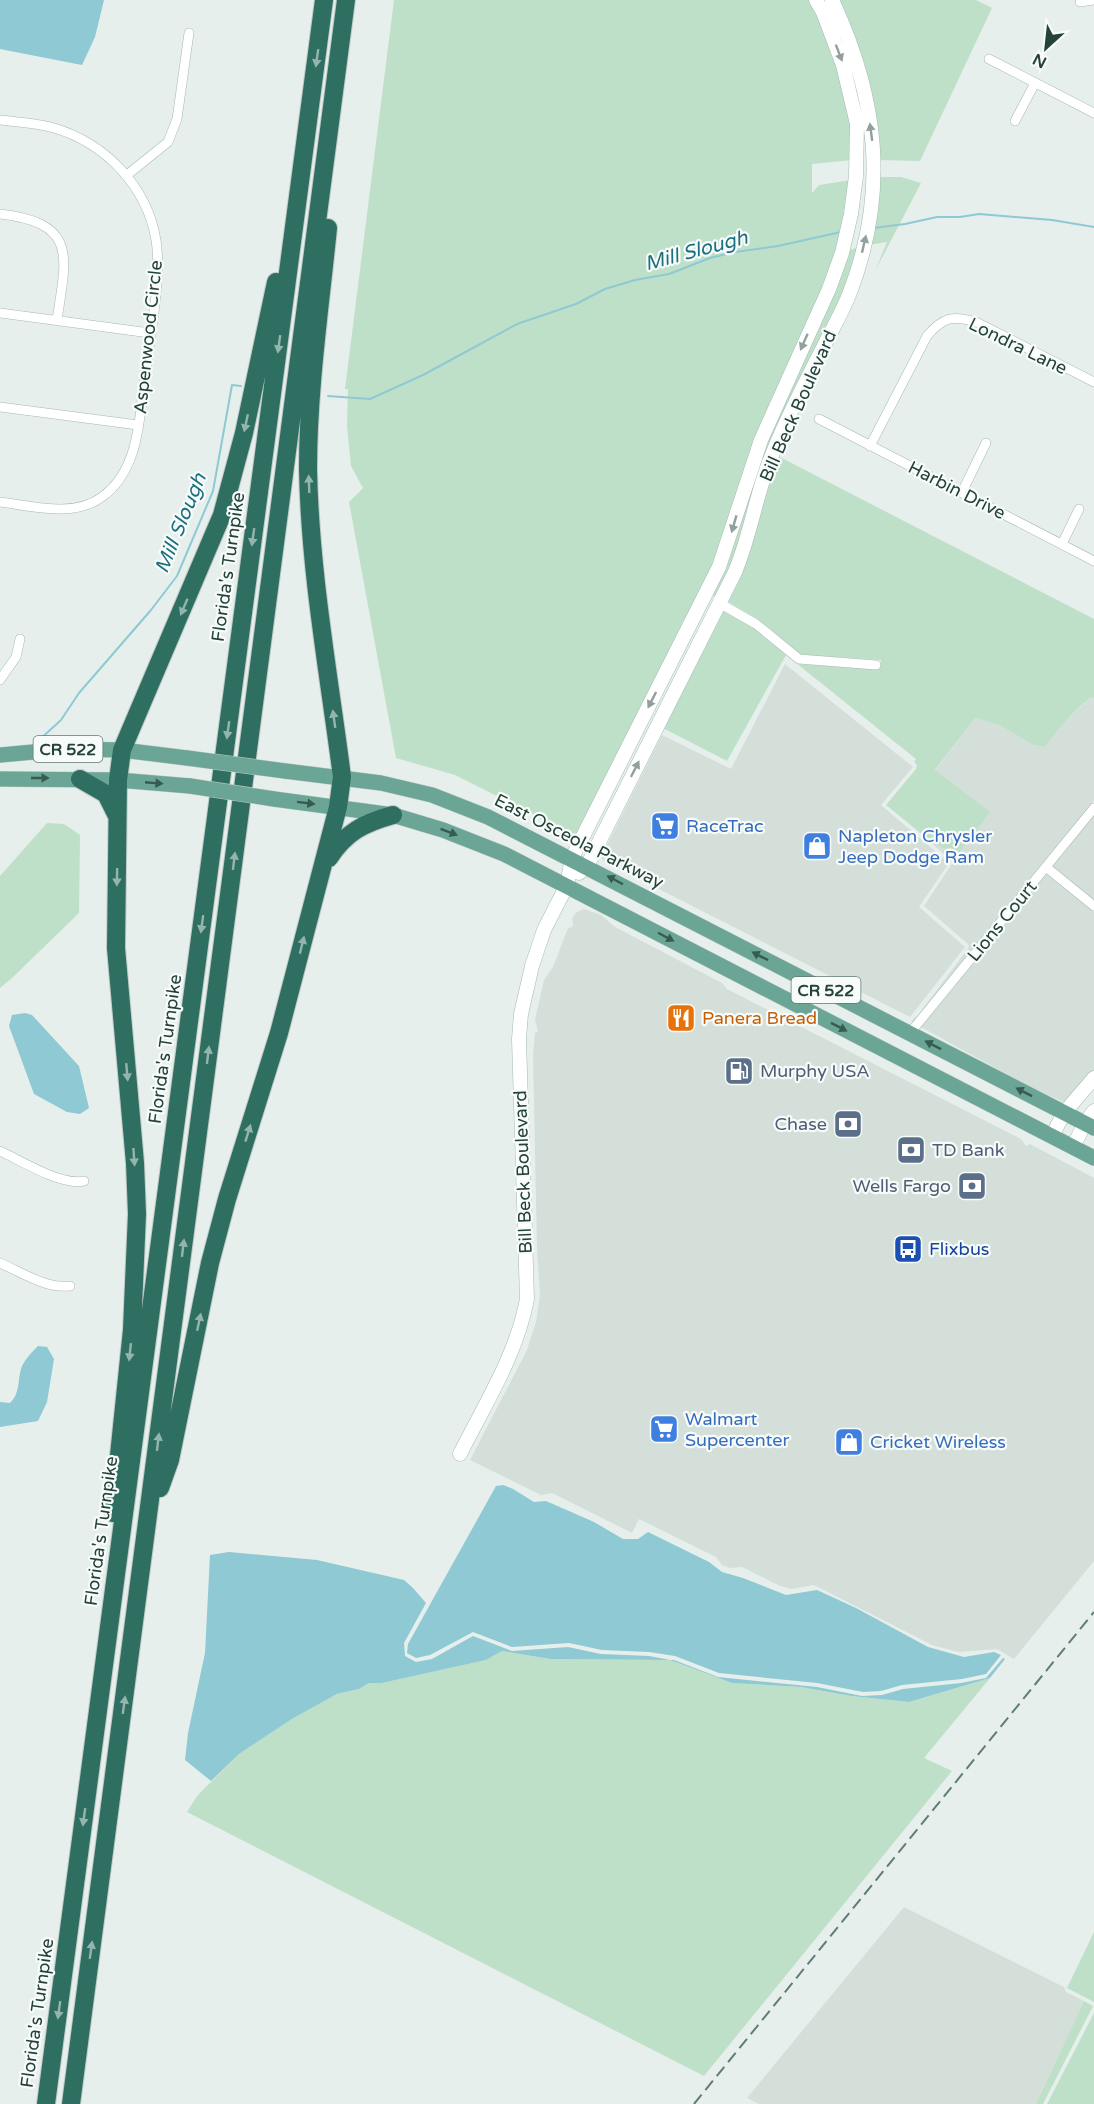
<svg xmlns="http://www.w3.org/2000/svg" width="1094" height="2104" viewBox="0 0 1094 2104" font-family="'Varela Round',sans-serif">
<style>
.built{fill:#d4dfda}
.green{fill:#bfe0c8}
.water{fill:#8ec9d4}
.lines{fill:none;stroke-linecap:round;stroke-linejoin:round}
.stream{stroke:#8ec9d4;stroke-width:2}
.street-casing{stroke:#a8b8b2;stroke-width:10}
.secondary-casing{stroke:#a4bbb3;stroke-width:15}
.primary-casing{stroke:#c2cac8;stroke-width:16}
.highway-casing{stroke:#c2cac8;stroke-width:20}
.street{stroke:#fff;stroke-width:9}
.secondary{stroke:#fff;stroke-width:14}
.primary{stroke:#6aa596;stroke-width:15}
.highway{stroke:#2f6f62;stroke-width:18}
.rail{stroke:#5f7d75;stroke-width:2;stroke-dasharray:12 6;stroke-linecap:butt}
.primary-bridge-casing{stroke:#c2cac8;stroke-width:16;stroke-linecap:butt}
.primary-bridge{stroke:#6aa596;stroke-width:15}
.oneway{fill:#92a09c}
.oneway2{fill:#93b5ae}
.oneway3{fill:#365b51}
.labels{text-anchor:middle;stroke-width:4.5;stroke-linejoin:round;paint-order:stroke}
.shield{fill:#f7fbf9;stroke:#637a73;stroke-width:1.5}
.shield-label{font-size:16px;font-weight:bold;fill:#24423a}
.street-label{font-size:18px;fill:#24423a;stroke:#f7fbf9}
.shop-label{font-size:18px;fill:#366cbe;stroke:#f7fbf9;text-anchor:start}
.food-label{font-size:18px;fill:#c56008;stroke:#f7fbf9;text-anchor:start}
.service-label{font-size:18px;fill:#4e5e75;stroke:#f7fbf9;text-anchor:start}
.transit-label{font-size:18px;fill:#164399;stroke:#f7fbf9;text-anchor:start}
.water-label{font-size:20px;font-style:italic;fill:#1c6f80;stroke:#f7fbf9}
</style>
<rect width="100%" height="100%" fill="#e6efeb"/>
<path class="built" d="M 785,664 L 913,767 L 881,805 L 949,863 L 919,907 L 965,947 L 910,1017 L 604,861 L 601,857 L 662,735 L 731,769 Z
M 1091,697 L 1094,698 L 1094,801 L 914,1023 L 911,1021 L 918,1015 L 969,947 L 968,944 L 924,906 L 953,862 L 913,827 L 956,857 L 989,812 L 935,771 L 975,718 L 999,725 L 1033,745 L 1045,747 L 1058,728 Z
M 1094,814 L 1094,900 L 1052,866 Z
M 1046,874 L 1094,912 L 1094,1072 L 1066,1103 L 1030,1087 L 921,1027 Z
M 584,909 L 601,915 L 615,927 L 722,983 L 727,989 L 1021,1139 L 1026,1146 L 1030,1144 L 1094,1178 L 1094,1561 L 1014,1659 L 997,1649 L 958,1652 L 932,1645 L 814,1585 L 792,1589 L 780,1586 L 742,1567 L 730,1568 L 722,1565 L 716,1557 L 639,1519 L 632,1533 L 552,1493 L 541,1495 L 470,1460 L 527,1350 L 536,1322 L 540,1295 L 537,1248 L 533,1055 L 535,1033 L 538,1031 L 535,1020 L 544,980 L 553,967 L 568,928 L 572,927 L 573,924 L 572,919 L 574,915 L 577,912 Z
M 904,1907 L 1064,1987 L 1066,1992 L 1084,2001 L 1036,2104 L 759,2104 L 747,2098 Z"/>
<path class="green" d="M 394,0 L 810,0 L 819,15 L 839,67 L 853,125 L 852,160 L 812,164 L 812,193 L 819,185 L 851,180 L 837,254 L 715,566 L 576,841 L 533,814 L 455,775 L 396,758 L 349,502 L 363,488 L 351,466 L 347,426 L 348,389 L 345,389 Z
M 837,0 L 976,0 L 992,8 L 920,161 L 878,160 Z
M 878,177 L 901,177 L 921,183 L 875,271 L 887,242 L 868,245 Z
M 859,247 L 855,264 L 741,545 L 717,597 L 711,594 L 752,477 L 847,251 Z
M 776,455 L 1094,619 L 1094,698 L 1091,697 C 1073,712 1058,728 1045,747 L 1033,745 L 999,725 L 975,718 L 935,770 L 990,812 L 956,857 L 913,827 L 886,805 L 916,769 L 917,765 L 914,762 L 916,759 L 786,655 L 727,761 L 661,727 L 720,609 L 753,628 L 798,664 L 880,669 L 881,660 L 801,655 L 759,620 L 725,600 Z
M 47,823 L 64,824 L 80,835 L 79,913 L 12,978 L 0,988 L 0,876 Z
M 502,1651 L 550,1659 L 670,1660 L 732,1683 L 801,1687 L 851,1696 L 909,1702 L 990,1678 L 924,1758 L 952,1771 L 704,2076 L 187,1812 L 197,1796 L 239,1754 L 292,1719 L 337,1694 L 359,1689 L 369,1683 L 382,1683 L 486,1660 Z
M 1094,1932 L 1094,2002 L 1067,1988 Z
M 1084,2001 L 1093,2006 L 1043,2104 L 1036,2104 Z
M 1094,2013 L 1094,2104 L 1047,2104 Z"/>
<path class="water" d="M 0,0 L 104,0 L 95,37 L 82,65 L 0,49 Z
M 25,1013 L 32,1015 L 79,1066 L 89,1108 L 80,1114 L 67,1112 L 34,1094 L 9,1026 L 12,1015 Z
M 38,1346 L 47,1347 L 54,1359 L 47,1402 L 38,1421 L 0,1427 L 0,1402 L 10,1403 C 21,1393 17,1379 22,1366 C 26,1358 32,1352 38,1346 Z
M 503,1485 L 513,1489 L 534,1502 L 546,1501 L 594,1522 L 623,1539 L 638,1539 L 648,1532 L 709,1562 L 722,1572 L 743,1578 L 786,1595 L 817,1590 L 856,1608 L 928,1647 L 964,1657 L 994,1652 L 1001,1655 L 986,1674 L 962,1679 L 902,1685 L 881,1691 L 863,1692 L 817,1683 L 719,1673 L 675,1656 L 649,1652 L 602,1650 L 569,1643 L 512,1647 L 473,1632 L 430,1655 L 416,1658 L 407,1653 L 408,1644 L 496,1486 Z
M 229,1552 L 317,1560 L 404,1580 L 413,1588 L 426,1603 L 404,1643 L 405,1656 L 416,1662 L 432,1659 L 473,1636 L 512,1651 L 568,1647 L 601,1654 L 649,1656 L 670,1660 L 674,1660 L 718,1677 L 817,1687 L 862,1696 L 882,1695 L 903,1689 L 961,1683 L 986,1678 L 1003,1658 L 1005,1659 L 990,1678 L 909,1702 L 851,1696 L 801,1687 L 732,1683 L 670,1660 L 550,1659 L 502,1651 L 486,1660 L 382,1683 L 369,1683 L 359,1689 L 337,1694 L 292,1719 L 239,1754 L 211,1781 L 185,1760 L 188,1733 L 205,1653 L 210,1555 Z"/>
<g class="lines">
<path class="stream" d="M 874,228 L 905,224 L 937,217 L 960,217 L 979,214 L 1052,220 L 1094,227
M 328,396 L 370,399 L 423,375 L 517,324 L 576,304 L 605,289 L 635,280 L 669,274 L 710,258 L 735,252 L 778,246 L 841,232
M 37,742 L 61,720 L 79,693 L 151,610 L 177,576 L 213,491 L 232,385 L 241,386"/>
<g class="street-casing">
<path id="street" d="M 1080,2 L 1094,0
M 989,59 L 1094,113
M 0,120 C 18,122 37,123 54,128 C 105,143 147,186 156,240 C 162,277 150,337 145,376 C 139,418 140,469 102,497 C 73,518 33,506 0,502
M 1015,121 L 1035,83
M 127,175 L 168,142 L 177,119 L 189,33
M 0,214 C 79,223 66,258 57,320
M 0,313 L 150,333
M 0,407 L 138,425
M 819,419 L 1094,561
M 870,446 L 927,336 C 943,317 953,315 976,322 L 1094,382
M 962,492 L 986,443
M 1062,544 L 1079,509
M 719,603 L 756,624 L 799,659 L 876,665
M 0,680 L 16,657 L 20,639
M 1046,867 L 1094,906
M 910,1033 L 1094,808
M 0,1151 C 22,1161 61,1186 84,1181
M 0,1263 C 21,1272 46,1289 70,1286"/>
</g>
<g class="secondary-casing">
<path id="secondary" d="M 579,873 L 587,866 L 735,572 C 751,534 756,493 772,455 C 787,417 806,381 825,344 C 833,328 842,312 849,295 C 889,192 878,99 832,0
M 1052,1136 L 1064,1113 L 1094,1078
M 1073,1147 L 1085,1123 L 1094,1111
M 460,1454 C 485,1404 517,1354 527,1299 L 519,1039 L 521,1014 L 532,966 L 544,930 L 567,885 L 572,858 L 719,567 L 761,440 L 829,289 L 842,253 L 851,214 L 856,176 L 857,124 L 843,65 L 823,12 L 816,0"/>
</g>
<g class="primary-casing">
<path id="primary" d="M 0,755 L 66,749 L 122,750 L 187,758
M 285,771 L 381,783 L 432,795 L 488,817 L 1094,1128
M 0,779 L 118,780 L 190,786
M 274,799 L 393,815 L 443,830 L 504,854 L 1094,1158"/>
</g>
<g class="highway-casing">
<path id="highway" d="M 80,779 L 106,794 L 116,814
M 329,858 C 346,832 364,823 393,815
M 160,1488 L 170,1460 L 210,1263 L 227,1199 L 279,1033 L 338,807 L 342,777 C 329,675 310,573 308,469 C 308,389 320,308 328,228
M 113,1513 L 132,1330 L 137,1214 L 135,1163 L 116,948 L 118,780 L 122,750 L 222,515 L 244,433 L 276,282
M 46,2104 L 324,0
M 71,2104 L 346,0"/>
</g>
<use href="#street" class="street"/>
<use href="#secondary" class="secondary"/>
<use href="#primary" class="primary"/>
<use href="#highway" class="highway"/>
<path class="rail" d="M 694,2104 L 1094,1612"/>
<g class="primary-bridge-casing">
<path id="primary-bridge" d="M 187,758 L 285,771
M 190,786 L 274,799"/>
</g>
<use href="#primary-bridge" class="primary-bridge"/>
</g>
<defs><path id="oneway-solid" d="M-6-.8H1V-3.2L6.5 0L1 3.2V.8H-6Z" transform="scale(1.5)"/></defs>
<g class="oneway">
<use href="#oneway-solid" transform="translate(839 53) rotate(69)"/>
<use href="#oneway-solid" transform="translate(871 132) rotate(-98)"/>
<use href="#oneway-solid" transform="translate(864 244) rotate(-77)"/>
<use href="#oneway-solid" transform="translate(804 342) rotate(114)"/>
<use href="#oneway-solid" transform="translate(734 524) rotate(106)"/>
<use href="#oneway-solid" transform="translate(652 700) rotate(117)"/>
<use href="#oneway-solid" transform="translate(635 769) rotate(-63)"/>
</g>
<g class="oneway2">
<use href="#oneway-solid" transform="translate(317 58) rotate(98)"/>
<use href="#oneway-solid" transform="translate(279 344) rotate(98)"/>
<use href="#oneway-solid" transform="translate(246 423) rotate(102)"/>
<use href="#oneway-solid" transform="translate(309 484) rotate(-92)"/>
<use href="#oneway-solid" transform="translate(253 537) rotate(98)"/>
<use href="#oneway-solid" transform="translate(184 607) rotate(113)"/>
<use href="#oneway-solid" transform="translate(334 719) rotate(-98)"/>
<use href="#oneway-solid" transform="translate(228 730) rotate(98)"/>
<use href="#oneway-solid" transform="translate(234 861) rotate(-83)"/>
<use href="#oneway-solid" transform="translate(117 877) rotate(91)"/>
<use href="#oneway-solid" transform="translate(202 924) rotate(98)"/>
<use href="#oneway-solid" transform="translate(302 945) rotate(-76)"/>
<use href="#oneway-solid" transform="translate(208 1055) rotate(-83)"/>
<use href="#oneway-solid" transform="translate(127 1072) rotate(85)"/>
<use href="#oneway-solid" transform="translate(248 1133) rotate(-73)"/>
<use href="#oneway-solid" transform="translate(134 1157) rotate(86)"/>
<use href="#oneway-solid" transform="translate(183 1248) rotate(-83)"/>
<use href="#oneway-solid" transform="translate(199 1322) rotate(-78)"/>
<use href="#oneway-solid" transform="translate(130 1352) rotate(96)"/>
<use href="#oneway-solid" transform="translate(158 1442) rotate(-83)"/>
<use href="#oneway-solid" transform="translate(124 1705) rotate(-82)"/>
<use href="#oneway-solid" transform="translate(84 1817) rotate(98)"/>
<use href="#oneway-solid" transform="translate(91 1950) rotate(-82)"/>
<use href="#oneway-solid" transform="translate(59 2010) rotate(98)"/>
</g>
<g class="oneway3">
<use href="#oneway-solid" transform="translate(40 778)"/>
<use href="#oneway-solid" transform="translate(154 783) rotate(5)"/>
<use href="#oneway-solid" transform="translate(306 803) rotate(7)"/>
<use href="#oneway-solid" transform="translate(449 832) rotate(21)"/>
<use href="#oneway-solid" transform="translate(615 880) rotate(-152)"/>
<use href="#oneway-solid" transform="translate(666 937) rotate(28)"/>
<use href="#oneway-solid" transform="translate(760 956) rotate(-153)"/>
<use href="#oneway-solid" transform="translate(839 1027) rotate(27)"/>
<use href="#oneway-solid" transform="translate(933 1045) rotate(-153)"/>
<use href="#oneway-solid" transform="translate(1024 1092) rotate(-153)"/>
</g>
<defs>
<g id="supermarket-square" transform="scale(1.5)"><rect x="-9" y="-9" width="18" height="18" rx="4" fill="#3f7fe0" stroke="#f7fbf9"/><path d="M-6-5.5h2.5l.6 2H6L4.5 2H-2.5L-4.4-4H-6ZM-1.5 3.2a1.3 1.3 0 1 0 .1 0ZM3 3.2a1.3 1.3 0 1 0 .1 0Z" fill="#fff"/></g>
<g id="shop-square" transform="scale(1.5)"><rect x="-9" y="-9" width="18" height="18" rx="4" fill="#3f7fe0" stroke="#f7fbf9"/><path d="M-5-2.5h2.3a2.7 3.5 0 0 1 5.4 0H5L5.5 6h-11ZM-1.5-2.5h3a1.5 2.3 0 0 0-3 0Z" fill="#fff"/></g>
<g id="restaurant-square" transform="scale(1.5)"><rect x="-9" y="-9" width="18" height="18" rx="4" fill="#e8710a" stroke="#f7fbf9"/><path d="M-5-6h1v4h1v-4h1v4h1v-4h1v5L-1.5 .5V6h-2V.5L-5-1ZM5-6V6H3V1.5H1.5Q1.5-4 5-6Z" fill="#fff"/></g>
<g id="fuel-square" transform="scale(1.5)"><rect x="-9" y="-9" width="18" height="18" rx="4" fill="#5c6f8a" stroke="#f7fbf9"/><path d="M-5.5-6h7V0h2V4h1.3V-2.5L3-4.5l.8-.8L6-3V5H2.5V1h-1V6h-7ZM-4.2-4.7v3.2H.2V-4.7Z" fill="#fff"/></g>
<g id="bank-square" transform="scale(1.5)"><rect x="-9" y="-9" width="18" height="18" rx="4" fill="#5c6f8a" stroke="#f7fbf9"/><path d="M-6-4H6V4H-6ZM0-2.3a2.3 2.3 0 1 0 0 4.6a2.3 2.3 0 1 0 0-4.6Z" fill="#fff"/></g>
<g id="bus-square" transform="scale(1.5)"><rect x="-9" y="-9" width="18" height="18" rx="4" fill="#1a4fb4" stroke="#f7fbf9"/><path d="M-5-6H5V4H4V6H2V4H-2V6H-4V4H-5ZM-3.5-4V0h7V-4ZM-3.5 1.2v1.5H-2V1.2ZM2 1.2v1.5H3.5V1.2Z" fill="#fff"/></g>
</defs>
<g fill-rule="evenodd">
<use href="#supermarket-square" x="665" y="826"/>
<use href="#shop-square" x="817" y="846"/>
<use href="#restaurant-square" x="681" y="1018"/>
<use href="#fuel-square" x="739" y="1071"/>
<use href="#bank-square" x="848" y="1124"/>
<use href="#bank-square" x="911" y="1150"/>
<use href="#bank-square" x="972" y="1186"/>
<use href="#bus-square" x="908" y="1249"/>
<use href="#supermarket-square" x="664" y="1429"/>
<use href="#shop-square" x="849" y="1442"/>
</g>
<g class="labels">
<g class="shield">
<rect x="33.5" y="736" width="69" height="26" rx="4.5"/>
<rect x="791.5" y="977" width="69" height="26" rx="4.5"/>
</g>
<g class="shield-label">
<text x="68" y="755">CR 522</text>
<text x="826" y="996">CR 522</text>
</g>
<g class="street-label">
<text transform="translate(148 337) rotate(-84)" y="6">Aspenwood Circle</text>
<text transform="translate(1018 346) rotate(26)" y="6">Londra Lane</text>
<text transform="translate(798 406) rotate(-66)" y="6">Bill Beck Boulevard</text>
<text transform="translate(957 490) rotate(27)" y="6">Harbin Drive</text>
<text transform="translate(228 567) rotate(-82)" y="6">Florida's Turnpike</text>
<text transform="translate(579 841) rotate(27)" y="6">East Osceola Parkway</text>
<text transform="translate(1002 921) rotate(-51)" y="6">Lions Court</text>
<text transform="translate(165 1049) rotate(-82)" y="6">Florida's Turnpike</text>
<text transform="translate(523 1172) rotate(-92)" y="6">Bill Beck Boulevard</text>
<text transform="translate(101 1531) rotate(-82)" y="6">Florida's Turnpike</text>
<text transform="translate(37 2013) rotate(-82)" y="6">Florida's Turnpike</text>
</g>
<g class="shop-label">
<text x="686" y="832">RaceTrac</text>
<text x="838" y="842">Napleton Chrysler<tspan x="838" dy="21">Jeep Dodge Ram</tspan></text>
<text x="685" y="1425">Walmart<tspan x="685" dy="21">Supercenter</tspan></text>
<text x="870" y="1448">Cricket Wireless</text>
</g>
<g class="food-label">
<text x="702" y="1024">Panera Bread</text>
</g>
<g class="service-label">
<text x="760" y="1077">Murphy USA</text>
<text x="827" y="1130" text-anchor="end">Chase</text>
<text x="932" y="1156">TD Bank</text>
<text x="951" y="1192" text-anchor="end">Wells Fargo</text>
</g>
<g class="transit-label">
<text x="929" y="1255">Flixbus</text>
</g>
<g class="water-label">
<text transform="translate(696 250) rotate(-15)" y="7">Mill Slough</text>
<text transform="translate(180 523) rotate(-68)" y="7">Mill Slough</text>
</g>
</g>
<g transform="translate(1046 48) rotate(207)" stroke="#f7fbf9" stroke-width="4.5" paint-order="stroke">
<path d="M0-4.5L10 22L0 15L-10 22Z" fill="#24423a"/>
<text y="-9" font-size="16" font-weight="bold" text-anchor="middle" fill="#24423a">N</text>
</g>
</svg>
